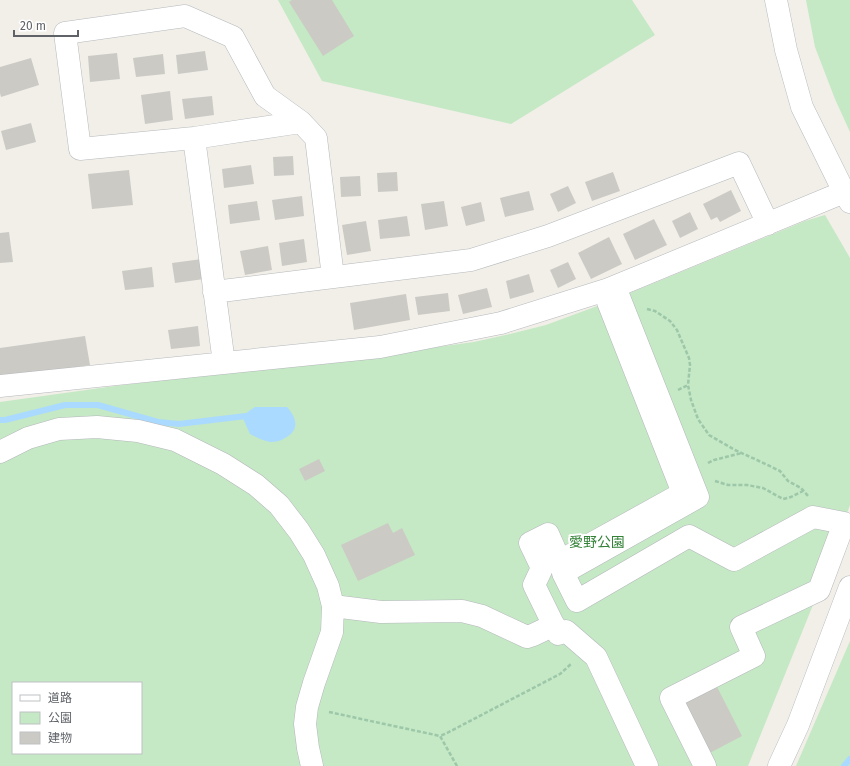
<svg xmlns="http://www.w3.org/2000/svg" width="850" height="766" viewBox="0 0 850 766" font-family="'Fira Sans','Noto Sans JP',sans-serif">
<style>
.green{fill:#c5e8c5;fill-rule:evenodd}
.water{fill:#aadaff}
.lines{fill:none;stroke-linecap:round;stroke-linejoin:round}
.stream{stroke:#aadaff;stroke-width:6}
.building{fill:#cccac5}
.street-casing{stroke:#b5b8bc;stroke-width:23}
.secondary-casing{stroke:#b6babf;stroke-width:23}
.path{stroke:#9cc7a9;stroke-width:2.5;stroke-dasharray:4 2;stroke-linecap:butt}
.street{stroke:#fff;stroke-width:22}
.secondary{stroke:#fff;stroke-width:22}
.labels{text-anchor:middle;stroke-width:4;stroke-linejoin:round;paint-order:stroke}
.park-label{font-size:14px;fill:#348238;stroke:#fff}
</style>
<rect width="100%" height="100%" fill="#f1efe8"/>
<path class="green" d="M 278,0 L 632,0 L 655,35 L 511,124 L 322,81 Z
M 806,0 L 850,0 L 850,132 L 835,99 L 815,47 Z
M 825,215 L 850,258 L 850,505 L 819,590 L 748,766 L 0,766 L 0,402 L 115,386 L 400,352 L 474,342 L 510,334 L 546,325 L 608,302 L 805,221 ZM 13,683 L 141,683 L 141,753 L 13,753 Z
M 850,641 L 850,766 L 796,766 Z"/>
<path class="water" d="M 255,407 L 287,407 C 297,418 300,430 285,438 C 280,441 276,442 270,442 C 264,441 256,437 250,434 L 242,416 Z"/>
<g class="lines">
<path class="stream" d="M 0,420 L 5,420 L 65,405 L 98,405 L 158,422 L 179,424 L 246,416
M 844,766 L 850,759"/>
</g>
<path class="building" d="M 292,0 L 332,0 L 354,36 L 323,56 L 289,2 Z
M 205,51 L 208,70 L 178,74 L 176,55 Z
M 117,53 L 120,79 L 90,82 L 88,56 Z
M 163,54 L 165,74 L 136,77 L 133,58 Z
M 31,58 L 39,85 L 1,97 L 0,93 L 0,67 Z
M 170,91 L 173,120 L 145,124 L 141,95 Z
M 212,96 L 214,115 L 185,119 L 182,99 Z
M 31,123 L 36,142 L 6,150 L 1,131 Z
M 293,156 L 294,175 L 274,176 L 273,157 Z
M 251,165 L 254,184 L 224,188 L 222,169 Z
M 129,170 L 133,205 L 92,209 L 88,174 Z
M 397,172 L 398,191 L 378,192 L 377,173 Z
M 613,172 L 620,191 L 592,201 L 585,182 Z
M 360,176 L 361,196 L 341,197 L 340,177 Z
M 568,186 L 576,203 L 558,212 L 550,194 Z
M 731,190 L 741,211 L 720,222 L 717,217 L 711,220 L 703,204 Z
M 529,191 L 534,210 L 505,217 L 500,198 Z
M 302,196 L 304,216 L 275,220 L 272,200 Z
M 257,201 L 260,220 L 230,224 L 228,205 Z
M 444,201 L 448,226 L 425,230 L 421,204 Z
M 481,202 L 485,221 L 466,226 L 461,207 Z
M 690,212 L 698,229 L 680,238 L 672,221 Z
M 407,216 L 410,236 L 380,239 L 378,220 Z
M 654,219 L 667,245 L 635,260 L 623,234 Z
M 366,221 L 371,251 L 347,255 L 342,225 Z
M 9,232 L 13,262 L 0,263 L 0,233 Z
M 609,237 L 622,264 L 591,279 L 578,253 Z
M 304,239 L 307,262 L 282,266 L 279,243 Z
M 268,246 L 272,270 L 245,275 L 240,251 Z
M 202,259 L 204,279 L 175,283 L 172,263 Z
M 568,262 L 576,279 L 558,288 L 550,270 Z
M 152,267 L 154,287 L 125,290 L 122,271 Z
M 529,274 L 534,292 L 510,299 L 506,281 Z
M 487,288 L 492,307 L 463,314 L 458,295 Z
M 448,293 L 450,311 L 418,315 L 415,297 Z
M 406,294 L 410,320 L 354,330 L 350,303 Z
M 198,326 L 200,346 L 171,349 L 168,330 Z
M 85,336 L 90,365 L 0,378 L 0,348 Z
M 319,459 L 325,471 L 305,481 L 299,469 Z
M 388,523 L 393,533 L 402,528 L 415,555 L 358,581 L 341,545 Z
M 712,677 L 742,736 L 702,757 L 671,698 Z"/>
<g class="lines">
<g class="street-casing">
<path id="street" d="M 301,122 L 194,138 L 80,149 L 65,33 L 185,16 L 233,37 L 265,96 L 301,122 L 316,138 L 333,277
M 194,138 L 224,363
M 214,292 L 471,260 L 548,236 L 739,163 L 768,224
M 0,386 L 380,347 L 501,323 L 609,289 L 844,192
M 0,452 L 28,438 L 59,429 L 97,427 L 138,431 L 175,440 L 223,464 L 256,485 L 279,505 L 299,531 L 314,555 L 328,586 L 333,606 L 332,632 L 314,683 L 307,707 L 305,724 L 308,748 L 312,766
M 333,606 L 381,612 L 462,611 L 482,616 L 527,637 L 533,635 L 554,625
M 647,766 L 596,657 L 566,631 L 558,634 L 534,585 L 542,568 L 530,543 L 548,534 L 560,561 L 683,493 L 608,302 L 619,297 L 698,497 L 563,573 L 577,601 L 689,536 L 734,560 L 813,517 L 844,523 L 819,590 L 741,627 L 754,656 L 671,698 L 705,766"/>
</g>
<g class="secondary-casing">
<path id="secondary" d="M 776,0 L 786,50 L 802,107 L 844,192 L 850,202
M 779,766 L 798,725 L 850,587"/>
</g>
<path class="path" d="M 647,309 L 655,311 L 670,321 L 677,330 L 689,358 L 690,365 L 688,385 L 691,400 L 698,419 L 709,435 L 735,450 L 757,460 L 780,471 L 788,481 L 801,488 L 809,497
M 678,390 L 688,385
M 708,463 L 714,460 L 742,453
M 715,481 L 728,485 L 747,485 L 763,488 L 783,499 L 791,497 L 803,491
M 329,712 L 440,736
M 457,766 L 440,736 L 447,733 L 560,674 L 571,664"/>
<use href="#street" class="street"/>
<use href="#secondary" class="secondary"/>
</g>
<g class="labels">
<g class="park-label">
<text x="597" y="547">愛野公園</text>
</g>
</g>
<rect x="12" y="682" width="130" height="72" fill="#ffffff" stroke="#bfc1c3"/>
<rect x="20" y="695" width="20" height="6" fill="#ffffff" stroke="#bfc1c3"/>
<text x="48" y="702" font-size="12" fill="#5f6368">道路</text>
<rect x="20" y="712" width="20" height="12" fill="#c5e8c5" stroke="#bfc1c3"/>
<text x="48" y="722" font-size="12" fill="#5f6368">公園</text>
<rect x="20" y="732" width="20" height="12" fill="#cccac5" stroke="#bfc1c3"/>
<text x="48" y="742" font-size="12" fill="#5f6368">建物</text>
<path d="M14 30v6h64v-6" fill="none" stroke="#5f6368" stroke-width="2"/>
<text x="20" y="30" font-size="12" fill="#5f6368" stroke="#ffffff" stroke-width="3" paint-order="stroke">20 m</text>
</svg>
